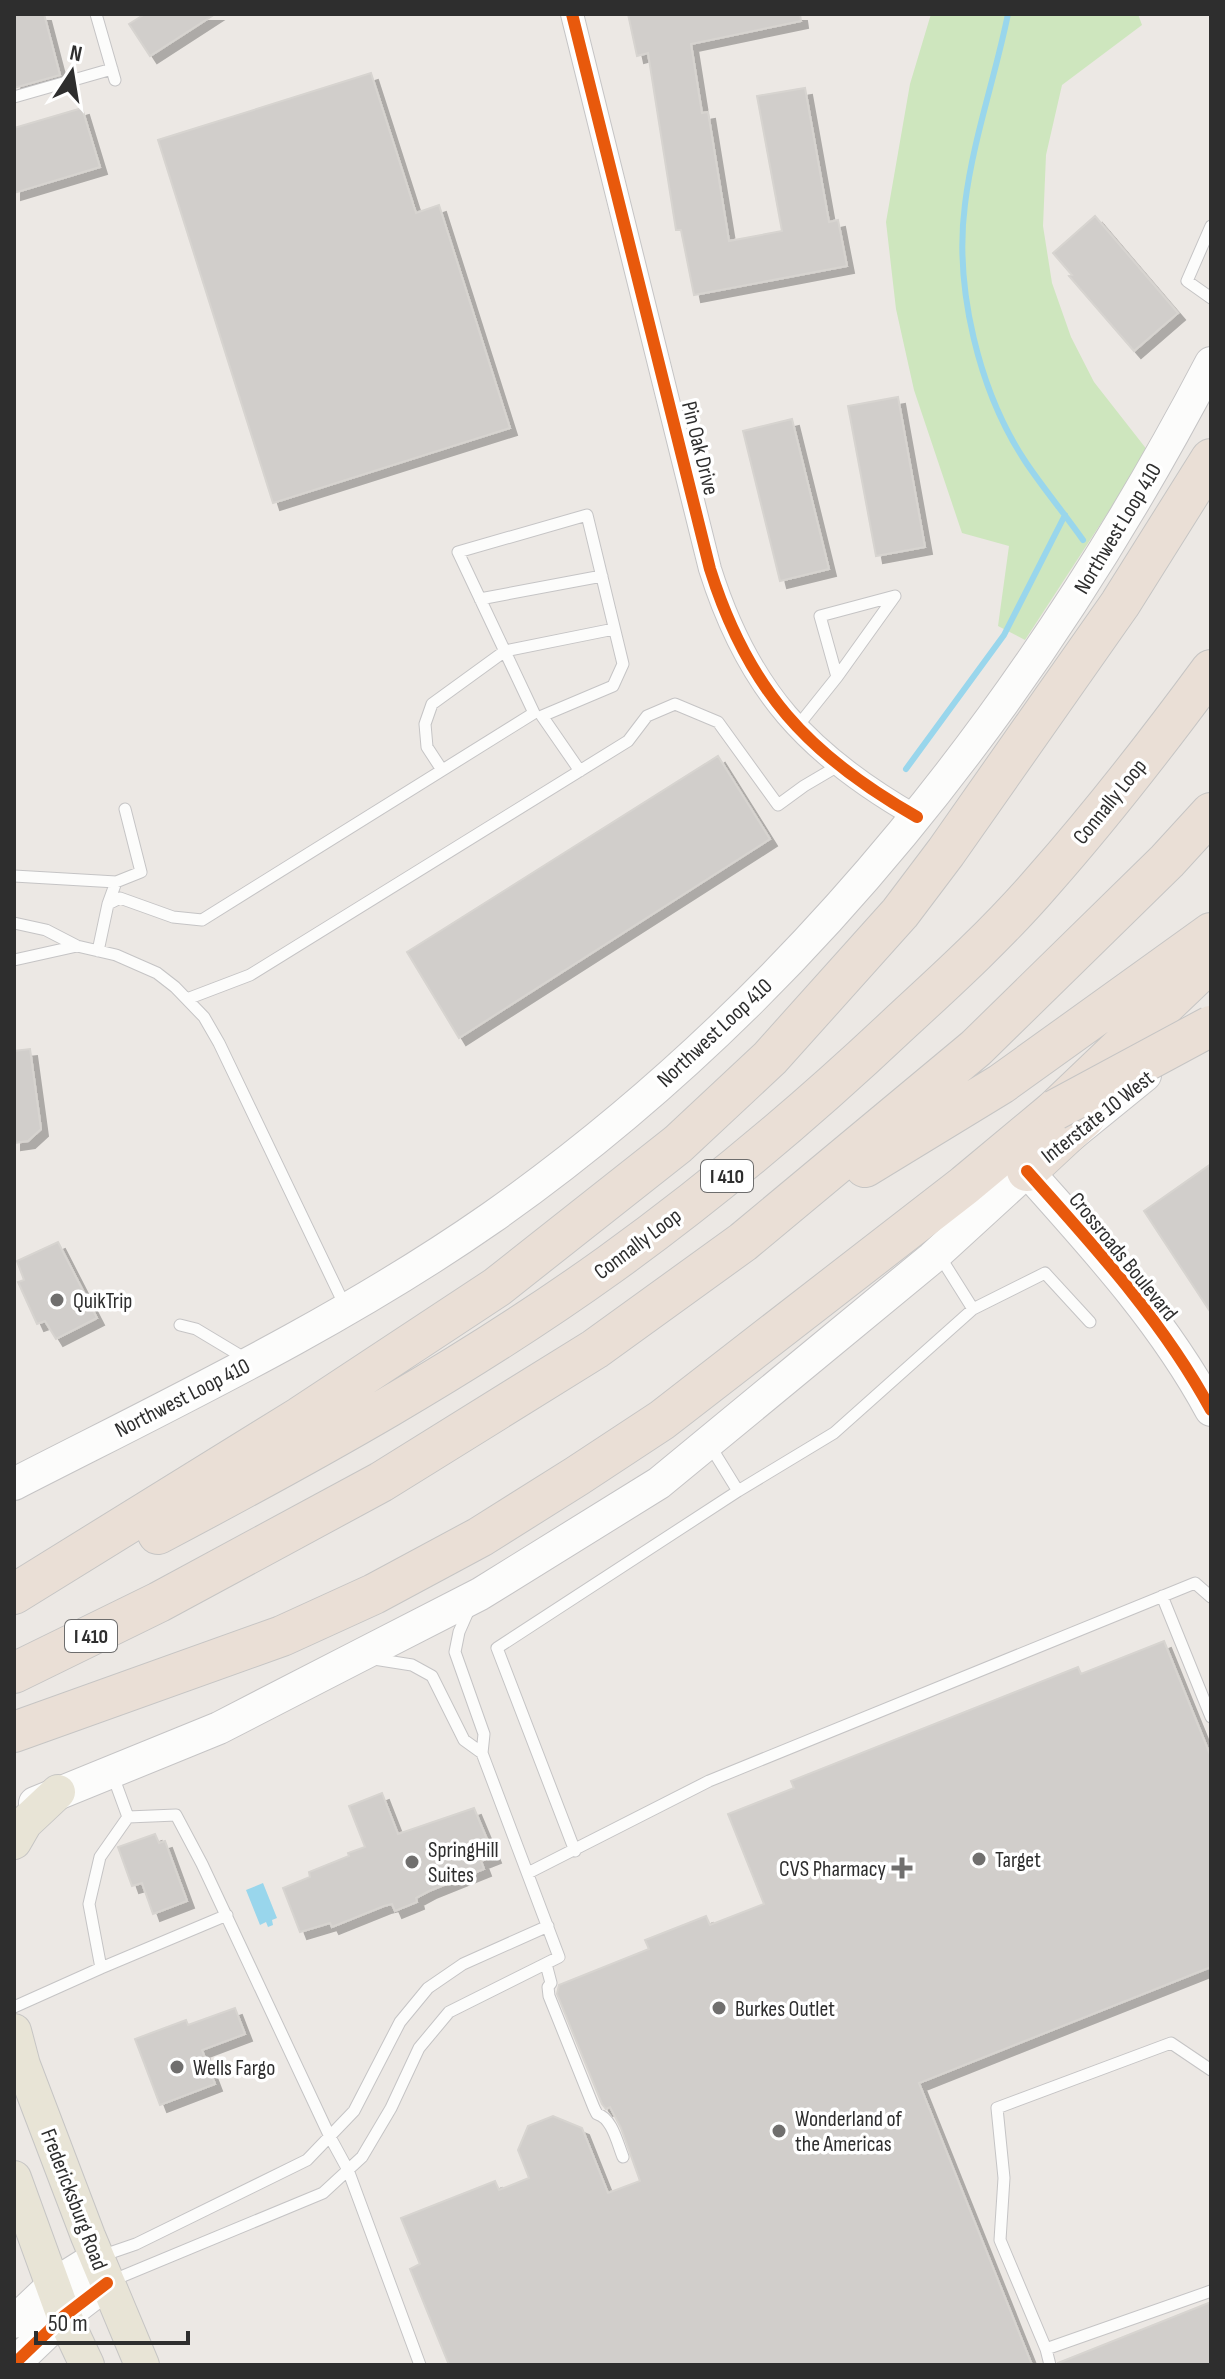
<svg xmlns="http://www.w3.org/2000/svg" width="1225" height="2379" viewBox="0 0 1225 2379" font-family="'Sofia Sans Condensed',sans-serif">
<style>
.green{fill:#cee6be}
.water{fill:#99d6ec}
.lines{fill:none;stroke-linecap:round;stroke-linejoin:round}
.stream{stroke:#99d6ec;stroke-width:6}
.building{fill:#d1cecb;stroke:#d7d4d0;stroke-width:2;filter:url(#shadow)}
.lane-casing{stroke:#c5c4c5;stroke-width:13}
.street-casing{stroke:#c5c4c5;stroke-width:24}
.secondary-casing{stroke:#c5c4c5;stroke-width:34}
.primary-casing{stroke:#c6c5c4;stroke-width:36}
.highway-casing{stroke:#c6c5c4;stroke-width:42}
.lane{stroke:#fcfcfb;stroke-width:11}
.street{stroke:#fcfcfb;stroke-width:22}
.secondary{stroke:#fcfcfb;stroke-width:32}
.primary{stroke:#e8e4d6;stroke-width:34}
.highway{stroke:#eadfd6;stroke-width:40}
.highway-bridge-casing{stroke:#c6c5c4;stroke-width:42;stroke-linecap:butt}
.highway-bridge{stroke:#eadfd6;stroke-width:40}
.cycleway-casing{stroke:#fff;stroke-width:17}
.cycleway{stroke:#e8590c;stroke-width:12}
.poi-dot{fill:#706f6e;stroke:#fff;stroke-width:3}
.labels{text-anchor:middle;stroke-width:7;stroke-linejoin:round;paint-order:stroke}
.shield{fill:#fff;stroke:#6d6d6d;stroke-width:2}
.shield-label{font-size:20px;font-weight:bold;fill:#2e2e2e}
.street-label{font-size:22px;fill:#2e2e2e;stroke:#fff}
.poi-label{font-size:22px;fill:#2e2e2e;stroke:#fff;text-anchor:start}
</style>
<defs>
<filter id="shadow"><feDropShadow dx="7" dy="7" stdDeviation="0" flood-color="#0004"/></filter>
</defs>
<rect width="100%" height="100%" fill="#ece8e4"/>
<path class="green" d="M 931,14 L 1138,14 L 1142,25 L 1062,85 L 1046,155 L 1043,226 L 1052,283 L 1071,337 L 1094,382 L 1148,451 L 1025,640 L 998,626 L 1009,546 L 962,533 L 914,390 L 896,309 L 886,222 L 910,84 Z"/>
<path class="water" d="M 263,1883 L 277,1918 L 272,1920 L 273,1925 L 268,1927 L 266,1922 L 260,1925 L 246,1890 Z"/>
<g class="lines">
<path class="stream" d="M 1008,14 C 995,78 973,139 965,204 C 954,288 979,391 1025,461 C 1043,488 1064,513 1083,540
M 906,769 L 1004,635 L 1065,515"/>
</g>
<path class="building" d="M 14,14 L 44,14 L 60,75 L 14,88 Z
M 145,14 L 215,14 L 150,56 L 129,24 Z
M 628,14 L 800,14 L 801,21 L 691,44 L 702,113 L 708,112 L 729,241 L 782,231 L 757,96 L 805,88 L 829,222 L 838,220 L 847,266 L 694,295 L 681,230 L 676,230 L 648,53 L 637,56 Z
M 371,73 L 416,213 L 439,205 L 510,428 L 273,503 L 158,140 Z
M 82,108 L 100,167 L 14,193 L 14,128 Z
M 1095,216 L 1178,313 L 1134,351 L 1069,276 L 1072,275 L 1053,253 Z
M 898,397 L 925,547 L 876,556 L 848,406 Z
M 792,419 L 829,569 L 780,581 L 743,431 Z
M 718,756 L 770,839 L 459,1038 L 407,952 Z
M 30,1049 L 41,1129 L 28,1141 L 14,1143 L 14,1051 Z
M 1211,1164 L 1211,1313 L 1144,1211 Z
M 58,1242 L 97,1318 L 56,1339 L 45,1321 L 37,1324 L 18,1282 L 24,1280 L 17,1261 Z
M 1164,1641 L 1211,1757 L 1211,1967 L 919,2083 L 1032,2365 L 449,2365 L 410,2269 L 420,2264 L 401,2218 L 495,2181 L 499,2190 L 529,2178 L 518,2150 L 528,2126 L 553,2116 L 582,2128 L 608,2193 L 640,2181 L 621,2128 L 610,2107 L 606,2109 L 602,2104 L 557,1994 L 559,1985 L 649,1949 L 645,1940 L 706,1916 L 710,1925 L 764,1904 L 728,1814 L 794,1788 L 791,1781 L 1078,1667 L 1081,1674 Z
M 382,1793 L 398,1834 L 474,1808 L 494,1856 L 481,1861 L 484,1869 L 429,1891 L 416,1898 L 417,1902 L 395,1911 L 392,1904 L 384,1906 L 332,1927 L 330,1923 L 300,1932 L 283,1888 L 310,1877 L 309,1872 L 349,1856 L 348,1853 L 365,1847 L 349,1806 Z
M 155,1834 L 159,1843 L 165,1841 L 187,1901 L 153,1914 L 142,1883 L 132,1886 L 118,1847 Z
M 235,2008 L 245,2034 L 202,2050 L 215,2084 L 160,2105 L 135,2039 L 186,2020 L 188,2025 Z
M 1211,2302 L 1211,2365 L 1058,2365 L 1058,2363 Z"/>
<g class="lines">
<g class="lane-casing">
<path id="lane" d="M 96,14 L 115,80
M 14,97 L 112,69
M 1211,226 L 1187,281 L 1211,298
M 480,599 L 602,576
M 797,727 L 837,677 L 895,596 L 820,616 L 837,677
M 442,770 L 427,747 L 425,724 L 432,704 L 505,651 L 614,629
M 14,876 L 116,882 L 141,872 L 125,809
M 108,904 L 120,898 L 173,917 L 202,920 L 534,713 L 458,552 L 587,515 L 623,664 L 613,686 L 542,716 L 580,771
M 14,923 L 46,930 L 77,946 L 116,955 L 157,973 L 175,987 L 204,1017 L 219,1043 L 345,1306
M 98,951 L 108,904 L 116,882
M 14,960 L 77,946
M 187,999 L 250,975 L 628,741 L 647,716 L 675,704 L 718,722 L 778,805 L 804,786 L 838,766
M 939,1255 L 973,1309
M 180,1325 L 196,1329 L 246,1359
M 709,1444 L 738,1491
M 1162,1596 L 1211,1717
M 374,1659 L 412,1665 L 432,1676 L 464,1740 L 482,1753
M 113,1776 L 128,1817 L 176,1815 L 202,1864 L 330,2137 L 348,2170 L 420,2365
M 575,1851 L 497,1648 L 738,1491 L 834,1433 L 973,1309 L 1045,1273 L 1090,1322
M 528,1873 L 709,1781 L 1195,1583 L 1211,1597
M 546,1964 L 551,1983 L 548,1987 L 549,1996 L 594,2108 L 597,2114 C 612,2118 617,2142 623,2157
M 101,1968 L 227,1915
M 14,2007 L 101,1968 L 89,1904 L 100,1857 L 128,1817
M 1211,2070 L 1171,2043 L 997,2108 L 1004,2178 L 1000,2240 L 1046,2349 L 1211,2291
M 101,2256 L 136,2244 L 307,2160 L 354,2111 L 400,2022 L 428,1988 L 463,1964 L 548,1926
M 111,2281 L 323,2193 L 362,2157 L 391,2108 L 419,2048 L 449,2012 L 559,1957 L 482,1753 L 484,1734 L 455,1652 L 459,1632 L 470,1607
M 1046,2349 L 1050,2365"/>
</g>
<g class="street-casing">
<path id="street" d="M 572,14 L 710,569 C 748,690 808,755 917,817"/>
</g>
<g class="secondary-casing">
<path id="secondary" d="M 1027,1171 C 1094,1246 1163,1321 1211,1410
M 14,1484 C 176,1401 342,1322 491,1218 C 801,1000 1037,696 1211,363
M 35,1803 L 219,1728 L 357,1657 L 480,1594 L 659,1483 L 932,1258 L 1027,1171 L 1145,1075
M 14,2322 L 53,2285 L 96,2258
M 14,2364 L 64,2316 L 107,2283"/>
</g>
<g class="primary-casing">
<path id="primary" d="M 14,1842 L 25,1823 L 58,1792
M 14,2031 L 23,2065 L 88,2236 L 142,2365
M 14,2178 L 64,2316 L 87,2365"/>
</g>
<g class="highway-casing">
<path id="highway" d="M 865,1167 L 1001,1084 L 1211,933
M 1027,1171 L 1085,1117
M 158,1534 C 313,1452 467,1367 609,1265 C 712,1191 809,1109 901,1022 C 950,977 1000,931 1043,881 C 1103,813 1158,742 1211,670
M 14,1594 L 300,1417 L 497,1287 L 678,1144 L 770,1058 L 900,913 L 946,852 L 1120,604 L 1211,459
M 14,1673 L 159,1602 L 381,1482 L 595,1349 L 743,1242 L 976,1048 L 1167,861 L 1211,813
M 14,1732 L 282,1636 L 374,1594 L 480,1537 L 577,1476 L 662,1420 L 965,1185 L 1055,1110 L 1211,961"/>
</g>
<use href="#lane" class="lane"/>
<use href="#street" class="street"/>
<use href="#secondary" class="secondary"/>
<use href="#primary" class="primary"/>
<use href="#highway" class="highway"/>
<g class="highway-bridge-casing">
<path id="highway-bridge" d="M 1055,1110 L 1211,1026"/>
</g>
<use href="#highway-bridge" class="highway-bridge"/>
<g class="cycleway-casing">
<path id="cycleway" d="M 572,14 L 710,569 C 748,690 808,755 917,817
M 1027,1171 C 1094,1246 1163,1321 1211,1410
M 14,2364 L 64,2316 L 107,2283"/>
</g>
<use href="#cycleway" class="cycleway"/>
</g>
<g class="poi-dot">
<circle cx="57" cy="1300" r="8"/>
<circle cx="979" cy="1859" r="8"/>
<circle cx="412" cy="1862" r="8"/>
<path d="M898 1856h8v8h8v8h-8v8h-8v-8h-8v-8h8z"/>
<circle cx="719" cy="2008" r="8"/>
<circle cx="177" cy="2067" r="8"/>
<circle cx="779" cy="2131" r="8"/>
</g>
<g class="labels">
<g class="shield">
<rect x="701" y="1160" width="52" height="32" rx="6"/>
<rect x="65" y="1620" width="52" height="32" rx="6"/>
</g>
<g class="shield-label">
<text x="727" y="1183">I 410</text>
<text x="91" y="1643">I 410</text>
</g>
<g class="street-label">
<text transform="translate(701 448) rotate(76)" y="8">Pin Oak Drive</text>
<text transform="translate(1117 528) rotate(-59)" y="8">Northwest Loop 410</text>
<text transform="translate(1109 801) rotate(-51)" y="8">Connally Loop</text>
<text transform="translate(714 1032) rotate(-43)" y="8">Northwest Loop 410</text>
<text transform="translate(1097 1116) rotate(-38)" y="8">Interstate 10 West</text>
<text transform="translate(637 1243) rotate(-37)" y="8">Connally Loop</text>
<text transform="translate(1124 1256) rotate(51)" y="8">Crossroads Boulevard</text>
<text transform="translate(182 1397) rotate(-27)" y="8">Northwest Loop 410</text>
<text transform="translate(75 2199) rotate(69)" y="8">Fredericksburg Road</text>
</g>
<g class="poi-label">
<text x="73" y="1308">QuikTrip</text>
<text x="428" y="1857">SpringHill<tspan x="428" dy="25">Suites</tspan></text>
<text x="995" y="1867">Target</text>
<text x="886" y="1876" text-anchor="end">CVS Pharmacy</text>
<text x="735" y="2016">Burkes Outlet</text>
<text x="193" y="2075">Wells Fargo</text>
<text x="795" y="2126">Wonderland of<tspan x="795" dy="25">the Americas</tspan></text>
</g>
</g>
<rect width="1225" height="2379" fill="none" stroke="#2e2e2e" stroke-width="32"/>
<g transform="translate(72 72) rotate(12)" stroke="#ffffff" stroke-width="6" paint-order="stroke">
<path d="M0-6L14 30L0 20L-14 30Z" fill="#2e2e2e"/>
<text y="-12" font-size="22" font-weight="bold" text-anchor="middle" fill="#2e2e2e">N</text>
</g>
<path d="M36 2331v12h152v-12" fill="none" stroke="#2e2e2e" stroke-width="4"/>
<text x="48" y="2331" font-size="24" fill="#2e2e2e" stroke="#ffffff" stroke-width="6" paint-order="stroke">50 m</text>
</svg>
